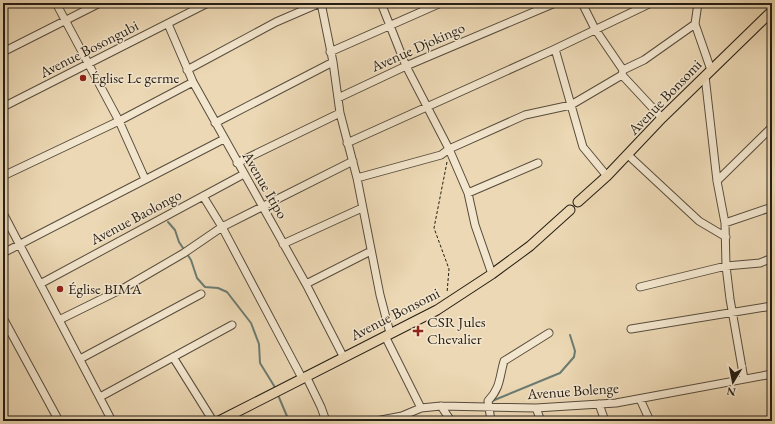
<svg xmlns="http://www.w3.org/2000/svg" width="775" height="424" viewBox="0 0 775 424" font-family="'EB Garamond',serif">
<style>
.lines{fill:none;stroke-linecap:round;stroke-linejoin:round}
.stream{stroke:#6b7b72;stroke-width:2}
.minor-casing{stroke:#574c3c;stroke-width:9}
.major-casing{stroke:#251d14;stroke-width:11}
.path{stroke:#251d14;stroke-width:1;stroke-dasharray:3 2;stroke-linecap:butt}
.minor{stroke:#f3e6ce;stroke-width:7}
.major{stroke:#ecd8b4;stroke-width:9}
.poi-dot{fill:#8f2418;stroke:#f3e6ce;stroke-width:1.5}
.labels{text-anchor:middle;stroke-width:3;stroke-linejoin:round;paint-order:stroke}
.street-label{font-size:15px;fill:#251d14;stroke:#f3e6ce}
.poi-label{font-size:15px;fill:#251d14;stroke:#f3e6ce;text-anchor:start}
</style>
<rect width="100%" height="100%" fill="#ecd8b4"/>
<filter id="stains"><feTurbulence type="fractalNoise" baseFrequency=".005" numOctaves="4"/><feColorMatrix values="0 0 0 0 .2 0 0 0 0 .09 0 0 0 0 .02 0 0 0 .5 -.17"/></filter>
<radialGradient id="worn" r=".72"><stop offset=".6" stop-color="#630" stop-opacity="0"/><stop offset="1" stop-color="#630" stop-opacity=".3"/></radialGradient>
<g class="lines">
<path class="stream" d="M 168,222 L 175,230 L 179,242 L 191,260 L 197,278 L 205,287 L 218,288 L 227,292 L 251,323 L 259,344 L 260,363 L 276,389
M 278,395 L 289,421
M 492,401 L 560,373 L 574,357 L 575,351 L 570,335"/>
<g class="minor-casing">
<path id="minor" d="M 56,3 L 119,121 L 145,179
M 321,3 L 333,62 L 340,113 L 357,178 L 380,295 L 390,333
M 381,3 L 406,66 L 449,149 L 468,193 L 475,225 L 492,274
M 582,3 L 595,29 L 623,70 L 622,75 L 662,118
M 698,3 L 695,24 L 711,70
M 3,4 L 4,3
M 168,24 L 193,82 L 306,284 L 343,356
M 555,49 L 583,147 L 607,176
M 3,52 L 100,3
M 330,52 L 441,3
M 187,70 L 276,22 L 320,3
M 623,70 L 644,60 L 695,24
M 705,76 L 717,181 L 725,223 L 726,266 L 730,299 L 744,379
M 338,98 L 406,66 L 555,3
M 3,107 L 208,3
M 215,123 L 333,62
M 347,143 L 555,49 L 651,3
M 628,155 L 699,221 L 726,237
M 237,163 L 340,113
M 3,176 L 119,121 L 193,82
M 357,178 L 441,155 L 449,149 L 525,115 L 571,105 L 622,75
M 717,181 L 772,127
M 468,193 L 538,163
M 203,196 L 222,227 L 302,378
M 3,213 L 112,421
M 725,223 L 772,207
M 283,244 L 362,208
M 3,253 L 224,139
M 40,284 L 244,174
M 306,284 L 371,251
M 640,287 L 726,266 L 760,263 L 772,258
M 3,318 L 59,421
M 59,320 L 124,288 L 184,253 L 222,227 L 353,161
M 631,329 L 772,306
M 385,336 L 421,408
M 173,357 L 213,421
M 80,359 L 201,294
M 306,376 L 321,407 L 326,421
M 100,397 L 232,325
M 640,399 L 650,421
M 599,404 L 605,421
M 441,406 L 451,421
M 536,408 L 541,421
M 376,421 L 402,416 L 421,408 L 441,406 L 536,408 L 616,403 L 772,374
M 491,421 L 488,401 C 501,387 499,378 504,361 L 549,333"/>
</g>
<g class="major-casing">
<path id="major" d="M 578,202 L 607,176 L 662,118 L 772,11
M 219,421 L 437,310 L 492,274 L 530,246 L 570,210"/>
</g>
<path class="path" d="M 447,162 L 434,228 L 449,269 L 447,293"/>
<use href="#minor" class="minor"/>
<use href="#major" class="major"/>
</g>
<g class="poi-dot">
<circle cx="83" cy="78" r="4"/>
<circle cx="60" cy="289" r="4"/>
<path d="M416 325h4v4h4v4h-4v4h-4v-4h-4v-4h4z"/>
</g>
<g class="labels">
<g class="street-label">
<text transform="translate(418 47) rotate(-24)" y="5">Avenue Djokingo</text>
<text transform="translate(89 49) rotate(-27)" y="5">Avenue Bosongubi</text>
<text transform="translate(665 97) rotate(-46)" y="5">Avenue Bonsomi</text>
<text transform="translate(265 185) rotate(60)" y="5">Avenue Itipo</text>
<text transform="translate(136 217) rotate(-28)" y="5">Avenue Baolongo</text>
<text transform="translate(395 314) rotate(-27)" y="5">Avenue Bonsomi</text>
<text transform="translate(573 391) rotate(-4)" y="5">Avenue Bolenge</text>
</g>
<g class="poi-label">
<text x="91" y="83">Église Le germe</text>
<text x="68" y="294">Église BIMA</text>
<text x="427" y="327">CSR Jules<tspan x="427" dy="17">Chevalier</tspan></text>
</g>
</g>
<rect width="775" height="424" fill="none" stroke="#ecd8b4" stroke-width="16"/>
<rect x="4" y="4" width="767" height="416" fill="none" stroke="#251d14" stroke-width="2"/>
<rect x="8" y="8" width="759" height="408" fill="none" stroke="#251d14"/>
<g transform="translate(733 382) rotate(190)" stroke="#f3e6ce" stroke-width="3" paint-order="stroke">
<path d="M0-3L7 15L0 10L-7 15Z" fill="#251d14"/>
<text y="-6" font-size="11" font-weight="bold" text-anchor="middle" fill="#251d14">N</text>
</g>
<rect width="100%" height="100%" filter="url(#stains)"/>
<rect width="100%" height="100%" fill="url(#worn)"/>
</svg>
